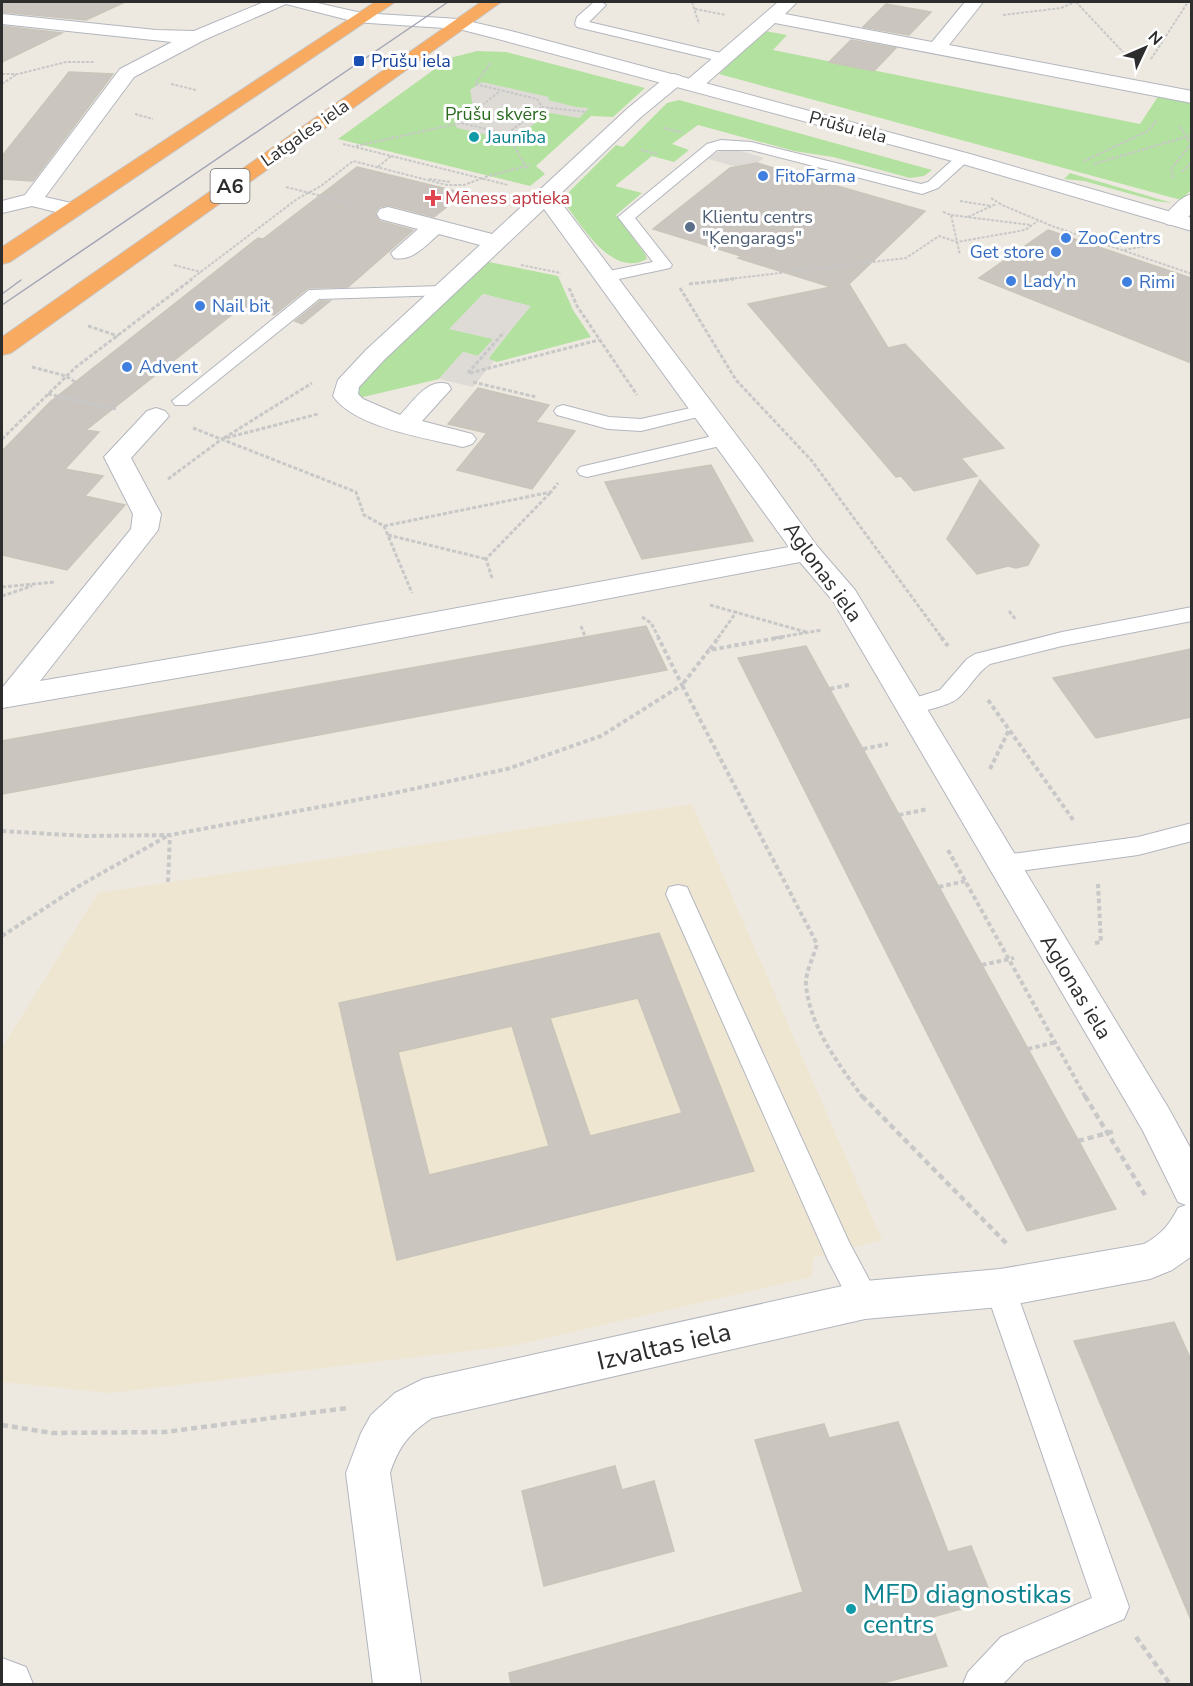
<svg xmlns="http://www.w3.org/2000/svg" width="1193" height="1686" viewBox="0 0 1193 1686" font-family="'Nunito Sans',sans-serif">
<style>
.education{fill:#eee6d1}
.green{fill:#b3e19f}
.plaza{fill:#dedbd7}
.building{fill:#cac5bf;stroke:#c9c5ba;stroke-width:1.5;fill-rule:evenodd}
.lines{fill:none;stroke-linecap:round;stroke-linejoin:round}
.lane-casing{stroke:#b3b6bf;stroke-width:2}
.street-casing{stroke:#b3b6bf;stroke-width:2}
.secondary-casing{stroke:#b3b6bf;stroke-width:2}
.highway-casing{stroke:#c8c8c8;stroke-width:2}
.path-far3{stroke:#c8c8c8;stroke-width:2;stroke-dasharray:3 1.5;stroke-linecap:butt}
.path-far2{stroke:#c8c8c8;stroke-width:3;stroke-dasharray:4 2;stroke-linecap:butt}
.path-far1{stroke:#c8c8c8;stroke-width:4;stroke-dasharray:4.5 3;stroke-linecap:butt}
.path{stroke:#c8c8c8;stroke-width:4.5;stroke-dasharray:6 4;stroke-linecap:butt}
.lane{fill:#fff;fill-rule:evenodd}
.street{fill:#fff;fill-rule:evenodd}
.secondary{fill:#fff;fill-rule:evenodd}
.highway{fill:#f8aa61;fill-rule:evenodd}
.tram{stroke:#a3a5b6;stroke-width:1.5}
.transit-dot{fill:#1a4fb4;stroke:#fff;stroke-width:2}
.culture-dot{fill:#0f9aa8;stroke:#fff;stroke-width:2}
.shop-dot{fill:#3f7fe0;stroke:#fff;stroke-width:2}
.health-dot{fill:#e0444e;stroke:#fff;stroke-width:2}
.service-dot{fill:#5c6f8a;stroke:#fff;stroke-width:2}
.labels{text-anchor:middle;stroke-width:6;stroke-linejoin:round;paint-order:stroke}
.far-transit-label{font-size:18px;fill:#164399;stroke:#fff;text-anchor:start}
.far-park-label{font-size:18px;fill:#2a691e;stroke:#fff}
.far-street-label{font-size:18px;fill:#2d2d2d;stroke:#fff}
.far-culture-label{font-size:18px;fill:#0d838f;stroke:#fff;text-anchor:start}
.far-shop-label{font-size:18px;fill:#366cbe;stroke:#fff;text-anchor:start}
.far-health-label{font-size:18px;fill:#be3a42;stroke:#fff;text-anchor:start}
.far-service-label{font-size:18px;fill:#4e5e75;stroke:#fff;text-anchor:start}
.shield{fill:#fff;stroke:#6c6c6c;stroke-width:1.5}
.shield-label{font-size:20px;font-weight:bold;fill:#2d2d2d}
.street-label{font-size:21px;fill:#2d2d2d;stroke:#fff}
.near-street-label{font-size:26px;fill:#2d2d2d;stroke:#fff}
.near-culture-label{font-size:26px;fill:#0d838f;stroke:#fff;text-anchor:start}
</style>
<rect width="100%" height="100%" fill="#eee9e0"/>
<path class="education" d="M 692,804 L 882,1240 L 813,1258 L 812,1277 L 511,1346 L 110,1393 L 2,1382 L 2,1048 L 98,893 Z"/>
<path class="green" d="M 765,31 L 787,35 L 773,50 L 1140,124 L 1159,95 L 1191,101 L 1191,190 L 1181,200 L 719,74 Z
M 477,51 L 506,52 L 645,88 L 613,117 L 591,116 L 536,166 L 545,174 L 530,186 L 338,139 L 450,58 Z
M 679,100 L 932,170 L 924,176 L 910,178 L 833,157 L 794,151 L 698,125 L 672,144 L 689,150 L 674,162 L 652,156 L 615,186 L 642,193 L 616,215 L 645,254 L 647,259 C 612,278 583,227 565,204 L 567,194 L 616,145 L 623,147 L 667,103 Z
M 1070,173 L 1172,203 L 1156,201 L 1084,181 L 1064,179 Z
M 484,261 L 558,276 L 573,310 L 591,337 L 497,362 L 488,359 L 530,306 L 483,294 L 450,329 L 494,339 L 478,356 L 463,352 L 439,379 L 359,398 L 356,392 L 360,380 Z"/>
<path class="plaza" d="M 482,82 L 549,97 L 548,100 L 576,107 L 589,108 L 579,118 L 550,113 L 517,136 L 496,137 L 457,128 L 454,120 L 473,106 L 470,90 Z
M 727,150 L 738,150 L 764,158 L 757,163 L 737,167 L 708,159 L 717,152 Z
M 483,294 L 531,306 L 488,358 L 494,361 L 473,387 L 439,379 L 463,352 L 478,356 L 493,339 L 449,329 Z"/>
<path class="building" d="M 2,2 L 125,2 L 86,20 L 2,12 Z
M 886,4 L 931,12 L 909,35 L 863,27 Z
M 2,26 L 62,33 L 2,62 Z
M 851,40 L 896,48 L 874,71 L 829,62 Z
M 69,72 L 113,74 L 33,181 L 2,179 L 2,156 Z
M 757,163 L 925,211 L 849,284 L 888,348 L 905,344 L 1004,448 L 961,458 L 977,476 L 914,491 L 901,476 L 896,477 L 748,304 L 831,287 L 738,258 L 741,256 L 653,229 L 730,168 Z
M 357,167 L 464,193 L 434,217 L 389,205 L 379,207 L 375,213 L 379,221 L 413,230 L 348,287 L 308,288 L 274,315 L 243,306 L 86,430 L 99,432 L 65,469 L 103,476 L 85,496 L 125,505 L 67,570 L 2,555 L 2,451 L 50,402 L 258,238 L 263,239 Z
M 1048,230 L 1191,278 L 1191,363 L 979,278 Z
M 320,301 L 330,301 L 302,324 L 295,321 Z
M 478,388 L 549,405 L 536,422 L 575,431 L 532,489 L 457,470 L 487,433 L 448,424 Z
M 711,465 L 753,541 L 642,559 L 605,482 Z
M 980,480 L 1039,545 L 1028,565 L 1016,568 L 1008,566 L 977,574 L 947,539 Z
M 646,626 L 667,670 L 2,794 L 2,741 Z
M 806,646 L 939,887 L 1116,1209 L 1027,1231 L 738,658 Z
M 1191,649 L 1191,717 L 1096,738 L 1053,678 Z
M 659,933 L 754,1171 L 397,1260 L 339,1003 ZM 638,998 L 682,1113 L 590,1136 L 550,1018 ZM 512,1026 L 549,1146 L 429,1175 L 398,1052 Z
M 1174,1322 L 1191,1360 L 1191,1620 L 1074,1341 Z
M 898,1422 L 948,1552 L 971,1546 L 993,1600 L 929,1618 L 947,1666 L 879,1684 L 511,1684 L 509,1673 L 803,1592 L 755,1440 L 824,1424 L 829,1438 Z
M 615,1466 L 622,1490 L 654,1481 L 674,1551 L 544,1586 L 522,1491 Z"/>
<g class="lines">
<g class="lane-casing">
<path id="lane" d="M 594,2 L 601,2 L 606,5 L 589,22 L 729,55 L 731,58 L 724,62 L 577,27 L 575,24 L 577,17 Z
M 721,140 L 751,142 L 921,184 L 928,182 L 958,155 L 968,155 L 971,158 L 938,188 L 922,194 L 751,150 L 717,150 L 635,218 L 672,265 L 670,268 L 605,282 L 599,281 L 597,277 L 599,273 L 653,262 L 618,217 L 707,144 Z
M 442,286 L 448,287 L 450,291 L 448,295 L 319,299 L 187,405 L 175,405 L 172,401 L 309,290 Z
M 563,405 L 609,417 L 641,419 L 704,405 L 710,406 L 713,410 L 710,414 L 641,431 L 608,429 L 557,415 L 554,411 L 557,407 Z
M 726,433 L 733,435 L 735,439 L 733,443 L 587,477 L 580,475 L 577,471 L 580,467 Z
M 1192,607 L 1192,621 L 1062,646 L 990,664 C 976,673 970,688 957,699 C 948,706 913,715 902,712 L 899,707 L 902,702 L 940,690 L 967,659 L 975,654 L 1062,632 Z
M 1192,823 L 1192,841 L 1138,855 L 1004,873 L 995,870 L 992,864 L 995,858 L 1004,855 L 1138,837 Z
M 678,885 L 687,887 L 690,894 L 849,1242 L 880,1300 L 876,1310 L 865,1314 L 854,1310 L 828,1260 L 666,894 L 669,887 Z
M 1000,1274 L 1011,1278 L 1015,1288 L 1129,1607 L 1124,1619 L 1025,1661 L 1003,1684 L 963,1684 L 968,1672 L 1001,1637 L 1092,1598 L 985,1288 L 989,1278 Z"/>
</g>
<g class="street-casing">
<path id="street" d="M 264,2 L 313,2 L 366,14 L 369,18 L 366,22 L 360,23 L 286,4 L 204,40 L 134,77 L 45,197 L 80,205 L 83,210 L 80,215 L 72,216 L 32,206 L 2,213 L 2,201 L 25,195 L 120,69 L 172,42 L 2,24 L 2,14 L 156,30 L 194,31 Z
M 778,2 L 796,3 L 785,14 L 932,42 L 965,2 L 983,2 L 949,45 L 1192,91 L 1192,103 L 775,23 L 700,89 L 686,89 L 683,85 L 686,81 Z
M 674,74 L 681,76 L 684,80 L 681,84 L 641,117 L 557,197 L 761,468 L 817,546 L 855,590 L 1169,1109 L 1192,1151 L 1192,1256 L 1172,1270 L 1150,1279 L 1000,1307 L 865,1319 L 432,1418 C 409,1433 398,1448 390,1473 L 421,1684 L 373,1684 L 346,1473 L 361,1433 L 371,1415 L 395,1393 L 423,1379 L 865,1281 L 1000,1269 L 1144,1244 C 1161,1235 1170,1224 1178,1208 L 1186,1205 L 1178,1202 L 1143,1131 L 833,601 L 800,562 L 311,655 L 2,708 L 2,688 L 131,529 L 133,514 L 104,457 L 147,411 L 156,408 L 165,411 L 169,416 L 131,458 L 161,514 L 158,530 L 40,681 L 311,635 L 789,547 L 544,209 L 384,360 L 359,387 L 358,394 L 363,399 L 400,415 C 414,401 427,378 448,384 L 451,389 L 422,421 L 472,434 L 476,439 L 472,444 L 463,447 C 427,438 355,428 333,396 L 338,380 L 366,350 L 480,245 L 439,234 C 426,245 412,262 394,258 L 391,253 L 418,229 L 380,219 L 377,214 L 380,209 L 388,207 L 492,234 L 627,109 L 667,76 Z
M 1192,194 L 1192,213 C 1183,222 1179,227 1166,224 L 1163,219 C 1170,209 1180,197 1192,194 Z
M 2,1658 L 26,1667 L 33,1684 L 2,1684 Z"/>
</g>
<g class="secondary-casing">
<path id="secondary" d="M 360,13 L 459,19 L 511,31 L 970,154 L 1192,218 L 1192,231 L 956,162 L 498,39 L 459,29 L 354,22 L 351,18 L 354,14 Z"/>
</g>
<g class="highway-casing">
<path id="highway" d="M 375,2 L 395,2 L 10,262 L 2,264 L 2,247 Z
M 481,2 L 501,2 L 11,353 L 2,355 L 2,337 Z"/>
</g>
<path class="path-far3" d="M 692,2 L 699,24
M 1076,2 L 1123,52
M 695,9 L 726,15
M 1003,15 L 1061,8 L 1075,2
M 1151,59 L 1188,2
M 491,63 L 475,84 L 537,99 L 542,107 L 587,112
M 2,74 L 18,74 L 66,62 L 95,62
M 2,84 L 17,74
M 171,84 L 196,90
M 135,114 L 153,119
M 461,123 L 507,134
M 664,128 L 683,133
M 343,144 L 508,185
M 356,146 L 460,123 L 500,91
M 641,150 L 657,154
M 1084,161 L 1148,131 L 1157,120
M 1094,164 L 1192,135
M 378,167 L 391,156
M 527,168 L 507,134 L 541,107
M 1182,172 L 1192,162
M 485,177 L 530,165
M 1173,178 L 1171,169 L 1191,144 L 1179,125
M 429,179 L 451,182
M 286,187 L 357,205
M 991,198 L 1002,205 L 1052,226 L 1192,274
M 960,201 L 991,206
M 943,212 L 951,215 L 960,255
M 951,215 L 1031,225
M 968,217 L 996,204
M 1124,250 L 1152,245
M 174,265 L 201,272
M 521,265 L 561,273
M 190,280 L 297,199 L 321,186 L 353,161 L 447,185 L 464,185 L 483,178
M 721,280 L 906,258 L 939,236 L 957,242 L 1025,230 L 1038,221"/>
<path class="path-far2" d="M 689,284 L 734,279
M 569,288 L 577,306 L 637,395
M 680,288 L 736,380 L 812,461 L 942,638
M 88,326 L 118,336
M 32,367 L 66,376 L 75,382
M 468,373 L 504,332
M 470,373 L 599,340
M 473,382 L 536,397
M 48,394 L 116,409
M 193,428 L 356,492 L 364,515 L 384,526 L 412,593
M 224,438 L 312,383
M 2,439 L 76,367 L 192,279
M 168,479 L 222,439 L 318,414
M 384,526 L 551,492 L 558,483
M 388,535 L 486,559
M 492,578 L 486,559 L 550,493
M 2,587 L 55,582
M 2,596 L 32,586
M 710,605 L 806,632
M 1009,611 L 1016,620
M 642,617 L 651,623 L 659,638
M 581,626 L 585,636
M 718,638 L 737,611
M 775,638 L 822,630"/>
<path class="path-far1" d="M 783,637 L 709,650 L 682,685 L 817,944 C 814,956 805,973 806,985 C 810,1028 839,1064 863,1098
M 941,637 L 948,646
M 710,649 L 719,637
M 830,689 L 852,684
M 988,700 L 1074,821
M 863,749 L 888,744
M 990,769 L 1009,730
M 899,815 L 928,809
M 2,831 L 85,836 L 170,835 L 394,793 L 507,769 L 601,736 L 682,685 L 658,637
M 948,850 L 1086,1098
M 168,882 L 170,836
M 939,887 L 965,881
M 2,936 L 79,886 L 169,835
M 1095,943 L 1101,942 L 1098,884
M 982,965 L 1014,958
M 1028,1049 L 1056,1042"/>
<path class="path" d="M 862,1096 L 1007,1244
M 1085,1096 L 1145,1195
M 1078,1141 L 1115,1131
M 2,1425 L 52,1433 L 165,1432 L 347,1408
M 1136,1637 L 1170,1684"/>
<use href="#lane" class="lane"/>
<use href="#street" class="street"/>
<use href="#secondary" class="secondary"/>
<use href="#highway" class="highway"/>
<path class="tram" d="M 2,294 L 21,280
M 2,305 L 448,2"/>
</g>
<rect class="transit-dot" x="353" y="55" width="12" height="12" rx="3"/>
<g class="culture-dot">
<circle cx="474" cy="137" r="6"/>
<circle cx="851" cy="1609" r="6"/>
</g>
<g class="shop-dot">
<circle cx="763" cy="176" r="6"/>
<circle cx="1066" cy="238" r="6"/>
<circle cx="1056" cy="252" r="6"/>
<circle cx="1011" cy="281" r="6"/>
<circle cx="1127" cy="282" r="6"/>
<circle cx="200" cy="306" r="6"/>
<circle cx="127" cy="367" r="6"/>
</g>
<path class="health-dot" d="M430 189h6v6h6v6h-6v6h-6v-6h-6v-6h6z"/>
<circle class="service-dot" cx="690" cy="227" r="6"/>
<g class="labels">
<g class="far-transit-label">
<text x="371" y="67">Prūšu iela</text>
</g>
<g class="far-park-label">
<text x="496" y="120">Prūšu skvērs</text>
</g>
<g class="far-street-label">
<text transform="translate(848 127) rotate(15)" y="6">Prūšu iela</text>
<text transform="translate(305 133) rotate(-35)" y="6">Latgales iela</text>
</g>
<g class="far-culture-label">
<text x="486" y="143">Jaunība</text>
</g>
<g class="far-shop-label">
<text x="775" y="182">FitoFarma</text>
<text x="1078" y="244">ZooCentrs</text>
<text x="1044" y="258" text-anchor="end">Get store</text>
<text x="1023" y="287">Lady'n</text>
<text x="1139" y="288">Rimi</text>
<text x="212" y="312">Nail bit</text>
<text x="139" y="373">Advent</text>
</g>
<g class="far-health-label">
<text x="445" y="204">Mēness aptieka</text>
</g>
<g class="far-service-label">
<text x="702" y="223">Klientu centrs<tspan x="702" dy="21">"Ķengarags"</tspan></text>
</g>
<rect class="shield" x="210.5" y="169" width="39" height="34" rx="4.5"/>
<g class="shield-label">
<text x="230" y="193">A6</text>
</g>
<g class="street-label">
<text transform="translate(823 572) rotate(54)" y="7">Aglonas iela</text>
<text transform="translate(1076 987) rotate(59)" y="7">Aglonas iela</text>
</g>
<g class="near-street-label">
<text transform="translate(664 1346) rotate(-13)" y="9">Izvaltas iela</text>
</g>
<g class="near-culture-label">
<text x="863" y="1603">MFD diagnostikas<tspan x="863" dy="30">centrs</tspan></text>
</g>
</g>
<rect width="1193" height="1686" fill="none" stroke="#2d2d2d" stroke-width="6"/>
<g transform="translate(1145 48) rotate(46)" stroke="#ffffff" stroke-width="4.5" paint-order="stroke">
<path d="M0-4.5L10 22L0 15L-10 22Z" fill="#2d2d2d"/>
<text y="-9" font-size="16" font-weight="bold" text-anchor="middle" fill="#2d2d2d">N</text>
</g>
</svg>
